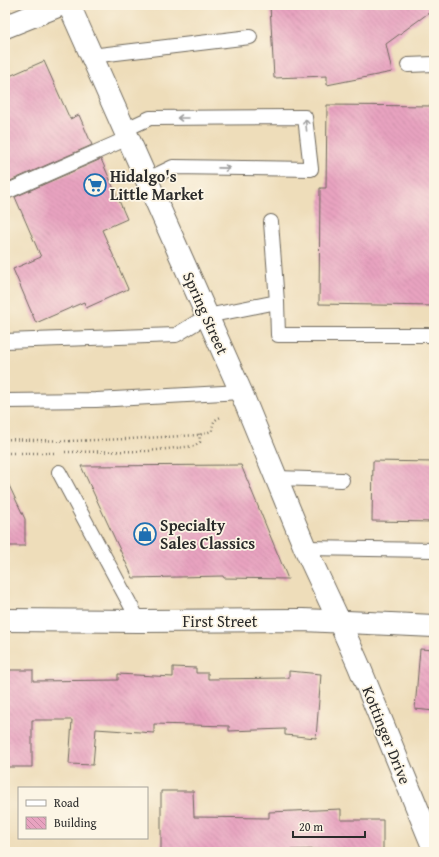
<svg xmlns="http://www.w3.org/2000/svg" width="439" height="857" viewBox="0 0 439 857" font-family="'Gentium Book Plus',serif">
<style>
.building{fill:url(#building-back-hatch)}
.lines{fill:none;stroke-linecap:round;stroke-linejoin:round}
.service-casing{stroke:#6f695d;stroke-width:16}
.minor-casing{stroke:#6f695d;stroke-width:24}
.tertiary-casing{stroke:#6f695d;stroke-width:24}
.path{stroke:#6f695d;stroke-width:2.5;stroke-dasharray:1 3;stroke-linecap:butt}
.service{stroke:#fff;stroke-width:14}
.minor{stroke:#fff;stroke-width:22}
.tertiary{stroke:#fff;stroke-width:22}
.oneway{stroke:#a0a0a0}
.labels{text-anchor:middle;stroke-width:3.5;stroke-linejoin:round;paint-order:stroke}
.poi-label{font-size:16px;font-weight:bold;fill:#2b2b2b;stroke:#fcf5e5;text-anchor:start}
.street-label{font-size:16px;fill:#2b2b2b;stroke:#fcf5e5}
</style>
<defs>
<pattern id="building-back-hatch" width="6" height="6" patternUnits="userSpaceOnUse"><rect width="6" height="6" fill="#e8a3c0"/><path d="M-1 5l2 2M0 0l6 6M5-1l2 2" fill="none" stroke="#c78ca5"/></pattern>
</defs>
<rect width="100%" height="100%" fill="#fcf5e5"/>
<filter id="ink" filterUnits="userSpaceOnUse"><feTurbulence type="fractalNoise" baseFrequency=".025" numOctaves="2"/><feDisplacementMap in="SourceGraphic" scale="8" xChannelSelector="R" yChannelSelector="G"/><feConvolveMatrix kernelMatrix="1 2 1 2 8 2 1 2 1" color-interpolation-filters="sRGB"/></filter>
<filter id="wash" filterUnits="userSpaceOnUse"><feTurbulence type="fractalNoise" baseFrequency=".012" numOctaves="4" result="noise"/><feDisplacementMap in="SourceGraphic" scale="16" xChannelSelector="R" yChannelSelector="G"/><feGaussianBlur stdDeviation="0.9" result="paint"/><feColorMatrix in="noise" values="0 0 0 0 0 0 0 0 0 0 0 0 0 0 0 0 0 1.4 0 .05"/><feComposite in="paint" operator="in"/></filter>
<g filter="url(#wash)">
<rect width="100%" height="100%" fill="#eeddba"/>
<g id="blocks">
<path class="building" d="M 270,5 L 434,5 L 434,9 L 386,44 L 392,72 L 327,85 L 327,76 L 274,78 Z
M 44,61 L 70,119 L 79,115 L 92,145 L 8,182 L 5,175 L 5,78 Z
M 327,105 L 434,106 L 434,306 L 319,304 L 320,188 L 326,188 Z
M 101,159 L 127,219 L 102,230 L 128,289 L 86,308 L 84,302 L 36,323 L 13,269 L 41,257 L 15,197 Z
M 373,461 L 434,462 L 434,522 L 372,521 Z
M 241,465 L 288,579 L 224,578 L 223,576 L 133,578 L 81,466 Z
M 5,477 L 25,519 L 25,546 L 5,546 Z
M 420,649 L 434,650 L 434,711 L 415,709 Z
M 173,667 L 196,668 L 196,673 L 208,673 L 208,679 L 289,678 L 289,671 L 321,674 L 316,738 L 285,735 L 285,729 L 229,731 L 229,726 L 154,724 L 154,733 L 96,729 L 93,765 L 69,764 L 72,720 L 32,720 L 32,767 L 5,767 L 5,670 L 33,670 L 33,681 L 118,680 L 118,674 L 173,677 Z
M 161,791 L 193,791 L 194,817 L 269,818 L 269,812 L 341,809 L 341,820 L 383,820 L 383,852 L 324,852 L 324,849 L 253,851 L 253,852 L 161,852 Z"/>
</g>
</g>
<g filter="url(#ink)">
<use href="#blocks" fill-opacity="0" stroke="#6f695d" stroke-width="1"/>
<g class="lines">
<g class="service-casing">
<path id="service" d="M 91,56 L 250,37
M 408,65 L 434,64
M 124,130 L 150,118 L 305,117 L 311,169 L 173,167 L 146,180
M 5,193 L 6,192 L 128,138
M 277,302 L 278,335 L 434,335
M 5,341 L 176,335 L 207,316 L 277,302 L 271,222
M 5,401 L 96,400 L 241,392
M 59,472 L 139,621
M 276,478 L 342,480
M 305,548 L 434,550"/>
</g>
<g class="minor-casing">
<path id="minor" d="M 69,5 L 241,392 L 305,548 L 340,623 L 359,666 L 434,849
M 5,27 L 60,5"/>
</g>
<g class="tertiary-casing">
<path id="tertiary" d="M 5,620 L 139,621 L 303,620 L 434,626"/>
</g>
<path class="path" d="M 5,439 L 67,441 L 128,439 L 199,435 L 212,431 C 213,421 214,420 223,416
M 65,452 L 148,451 L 194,446 L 200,442 L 199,431
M 5,453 L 54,453"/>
<use href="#service" class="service"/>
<use href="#minor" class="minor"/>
<use href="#tertiary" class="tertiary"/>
</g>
<defs><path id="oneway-shaft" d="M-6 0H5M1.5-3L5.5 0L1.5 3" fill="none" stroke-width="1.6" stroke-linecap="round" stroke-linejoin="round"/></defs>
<g class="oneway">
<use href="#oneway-shaft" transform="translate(183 118) rotate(180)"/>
<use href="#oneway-shaft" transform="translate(306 125) rotate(-96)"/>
<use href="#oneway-shaft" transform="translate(224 168) rotate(1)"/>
</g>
</g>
<defs>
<g id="supermarket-ring" transform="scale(1.15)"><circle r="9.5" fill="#fcf5e5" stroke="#1f6fb2" stroke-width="1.5"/><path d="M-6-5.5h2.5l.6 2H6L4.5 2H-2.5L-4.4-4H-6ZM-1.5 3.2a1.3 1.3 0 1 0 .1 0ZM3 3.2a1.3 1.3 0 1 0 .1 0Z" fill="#1f6fb2"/></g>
<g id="shop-ring" transform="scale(1.15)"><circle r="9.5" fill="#fcf5e5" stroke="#1f6fb2" stroke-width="1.5"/><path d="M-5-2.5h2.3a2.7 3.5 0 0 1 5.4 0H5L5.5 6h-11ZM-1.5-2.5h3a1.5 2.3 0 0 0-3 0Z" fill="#1f6fb2"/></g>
</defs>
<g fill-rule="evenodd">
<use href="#supermarket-ring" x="95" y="185"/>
<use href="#shop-ring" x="145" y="534"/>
</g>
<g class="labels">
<g class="poi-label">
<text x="110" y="182">Hidalgo's<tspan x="110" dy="18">Little Market</tspan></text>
<text x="160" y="531">Specialty<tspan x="160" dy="18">Sales Classics</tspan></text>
</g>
<g class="street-label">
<text transform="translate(206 313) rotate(66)" y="6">Spring Street</text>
<text x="220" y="627">First Street</text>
<text transform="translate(387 735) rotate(68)" y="6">Kottinger Drive</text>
</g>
</g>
<rect width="439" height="857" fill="none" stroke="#fcf5e5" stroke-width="20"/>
<rect x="18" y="787" width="130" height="52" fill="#fcf5e5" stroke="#a8a49b"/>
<rect x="26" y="800" width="20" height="6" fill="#ffffff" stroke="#a8a49b"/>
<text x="54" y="807" font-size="12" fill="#2b2b2b">Road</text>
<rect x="26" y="817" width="20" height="12" fill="url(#building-back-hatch)" stroke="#a8a49b"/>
<text x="54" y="827" font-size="12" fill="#2b2b2b">Building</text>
<path d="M293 831v6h72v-6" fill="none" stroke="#2b2b2b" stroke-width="2"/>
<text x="299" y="831" font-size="12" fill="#2b2b2b" stroke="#fcf5e5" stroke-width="3" paint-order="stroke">20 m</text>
</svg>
